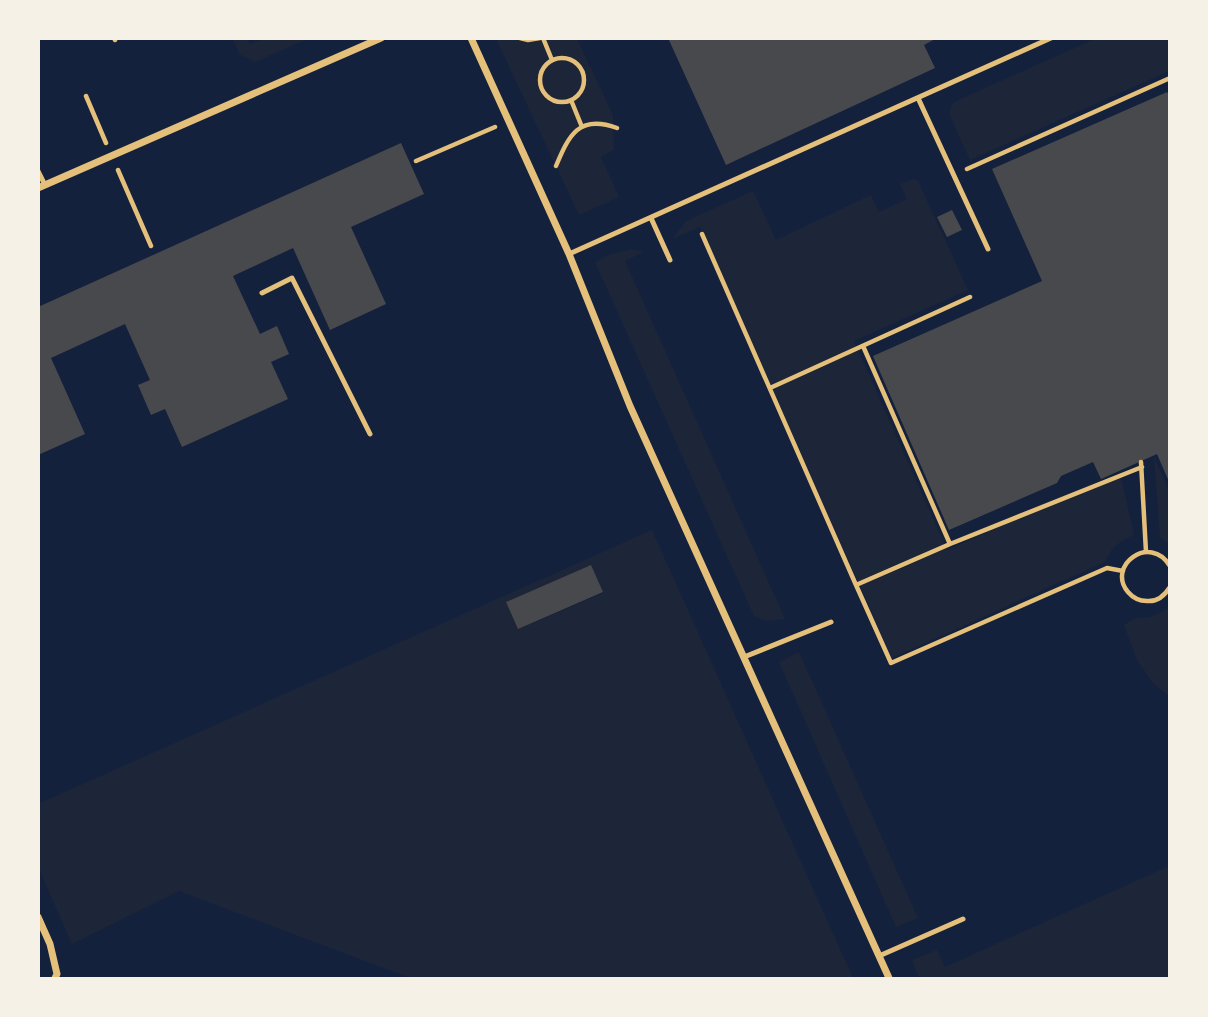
<svg xmlns="http://www.w3.org/2000/svg" width="1208" height="1017" viewBox="0 0 1208 1017" font-family="Helvetica,sans-serif">
<style>
.green{fill:#1d2539;fill-rule:evenodd}
.building{fill:#48494c}
.lines{fill:none;stroke-linecap:round;stroke-linejoin:round}
.path{stroke:#e5c07b;stroke-width:4.5}
.service{stroke:#e5c07b;stroke-width:5}
.minor{stroke:#e5c07b;stroke-width:7}
</style>
<rect width="100%" height="100%" fill="#14213d"/>
<path class="green" d="M 1097,38 L 1169,39 L 1169,71 L 970,160 L 950,116 L 950,109 L 954,102 Z
M 233,39 L 247,39 L 250,44 L 262,39 L 307,39 L 255,62 L 239,54 Z
M 496,39 L 577,39 L 613,115 L 614,150 L 601,157 L 619,197 L 579,215 Z
M 913,179 L 918,181 L 968,290 L 854,341 L 947,550 L 1120,473 L 1134,535 C 1120,541 1111,547 1105,562 L 892,658 L 700,227 L 672,239 L 686,221 L 753,191 L 776,240 L 871,195 L 879,212 L 907,199 L 900,184 Z
M 633,249 L 643,252 L 625,261 L 785,619 L 765,621 L 754,616 L 595,262 L 611,254 Z
M 1154,457 L 1169,490 L 1169,544 L 1160,538 Z
M 652,530 L 853,978 L 410,978 L 179,891 L 72,944 L 39,869 L 38,804 ZM 591,566 L 603,593 L 518,629 Z
M 1169,608 L 1169,696 L 1153,683 L 1137,660 L 1124,625 L 1136,618 L 1150,617 Z
M 799,652 L 918,918 L 896,927 L 779,662 Z
M 1169,866 L 1169,978 L 919,978 L 912,960 L 937,950 L 945,967 Z"/>
<path class="building" d="M 668,38 L 937,38 L 924,45 L 935,68 L 726,165 Z
M 1167,92 L 1170,97 L 1170,484 L 1157,454 L 1101,479 L 1093,462 L 1061,476 L 1057,483 L 949,530 L 873,356 L 1042,281 L 992,169 Z
M 401,143 L 424,194 L 351,227 L 386,304 L 330,330 L 293,248 L 233,276 L 260,334 L 277,326 L 289,354 L 271,362 L 288,399 L 182,447 L 165,409 L 151,415 L 138,385 L 150,380 L 125,324 L 51,358 L 85,434 L 38,455 L 38,307 Z
M 952,210 L 962,230 L 947,237 L 937,217 Z
M 591,565 L 603,592 L 518,629 L 506,602 Z"/>
<g class="lines">
<path class="path" d="M 114,38 L 115,40
M 520,38 L 528,40 L 540,38
M 543,38 L 552,60
M540 80a22 22 0 1 1 44 0a22 22 0 1 1-44 0Z
M 86,96 L 106,143
M 571,100 L 582,127
M 416,161 L 495,127
M 556,166 C 569,135 579,114 617,128
M 967,169 L 1170,78
M 118,170 L 151,246
M 702,234 L 856,585
M 863,346 L 950,544
M 770,388 L 970,297
M 1141,462 L 1146,552
M 1170,566 C 1150,533 1106,566 1128,592 C 1133,598 1140,601 1147,601 C 1157,602 1165,595 1170,587
M 1123,571 L 1107,568 L 891,663 L 856,585 L 950,544 L 1142,467"/>
<path class="service" d="M 918,98 L 988,249
M 38,171 L 45,185
M 651,218 L 670,260
M 569,254 L 1051,38
M 262,293 L 292,278 L 370,434
M 744,657 L 831,622
M 879,956 L 963,919"/>
<path class="minor" d="M 471,38 L 569,254 L 630,406 L 889,978
M 38,188 L 381,38
M 38,917 L 50,944 L 57,974 L 55,978"/>
</g>
<rect width="1208" height="1017" fill="none" stroke="#f6f1e7" stroke-width="80"/>
</svg>
